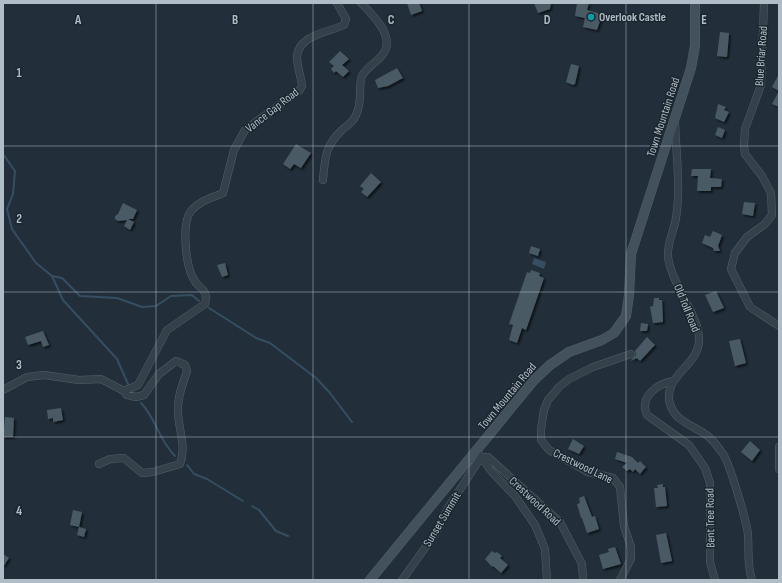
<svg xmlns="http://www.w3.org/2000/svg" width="782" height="583" viewBox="0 0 782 583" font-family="'Sofia Sans Condensed',sans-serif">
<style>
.water{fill:#354e61}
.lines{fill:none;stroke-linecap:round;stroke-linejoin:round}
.stream{stroke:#354e61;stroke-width:2}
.building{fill:#4a5a65;filter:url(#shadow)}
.street-casing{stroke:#535f68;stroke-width:8}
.secondary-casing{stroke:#535f68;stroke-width:10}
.street{stroke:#35414a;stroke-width:7}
.secondary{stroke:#43515d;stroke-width:9}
.grid{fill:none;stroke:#b0bcc6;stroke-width:1;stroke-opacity:0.55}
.culture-dot{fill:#0f9aa8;stroke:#1b262f;stroke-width:1.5}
.labels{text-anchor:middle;stroke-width:3;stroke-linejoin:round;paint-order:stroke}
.poi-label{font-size:12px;font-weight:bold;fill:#b0bcc6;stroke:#1b262f;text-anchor:start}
.street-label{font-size:12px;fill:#b0bcc6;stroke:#1b262f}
.grid-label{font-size:13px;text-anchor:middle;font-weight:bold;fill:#b0bcc6;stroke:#1b262f;stroke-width:3;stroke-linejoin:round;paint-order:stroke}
</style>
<defs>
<filter id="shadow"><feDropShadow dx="2" dy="2" stdDeviation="1" flood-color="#0009"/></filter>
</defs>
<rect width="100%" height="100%" fill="#222f3a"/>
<path class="water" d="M 534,258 L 546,262 L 544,269 L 532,264 Z"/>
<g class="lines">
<path class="stream" d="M 3,154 L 15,171 L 13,194 L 7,209 L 12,229 L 36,263 L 52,276 L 63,300 L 117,359 L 128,384
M 52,276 L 62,278 L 80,296 L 117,298 L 142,307 L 156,306 L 171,296 L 192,295 L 199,301
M 209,308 L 256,338 L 270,343 L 316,378 L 330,393 L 352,422
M 141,403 C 156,418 158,439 175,456
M 187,465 L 194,474 L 207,479 L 243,501
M 252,506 L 259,510 L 276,531 L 288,536"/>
</g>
<path class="building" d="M 407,3 L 419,3 L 422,11 L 411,15 Z
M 534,3 L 551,3 L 550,9 L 538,13 Z
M 577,3 L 589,3 L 587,10 L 598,13 L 598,14 L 602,15 L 597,30 L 583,27 L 585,18 L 575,16 Z
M 720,32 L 729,33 L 727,57 L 717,56 Z
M 340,51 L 349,59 L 342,65 L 349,71 L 343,77 L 336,71 L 334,73 L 331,69 L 334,66 L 329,62 Z
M 571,64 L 579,66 L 575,84 L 573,85 L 566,82 Z
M 397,68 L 403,78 L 388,86 L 378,88 L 375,80 Z
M 779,74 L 779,107 L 772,104 L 779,91 L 772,87 Z
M 718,104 L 726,107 L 724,110 L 729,112 L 724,122 L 715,118 Z
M 718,127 L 725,130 L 722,138 L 715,135 Z
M 296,144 L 311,153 L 301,168 L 294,164 L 290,169 L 283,164 Z
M 692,169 L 711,169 L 710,178 L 722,179 L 721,187 L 711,187 L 711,191 L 697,191 L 698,176 L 691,176 Z
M 371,173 L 381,182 L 367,197 L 361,192 L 364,189 L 360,186 Z
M 744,202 L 755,203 L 753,216 L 742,214 Z
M 123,203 L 137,210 L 133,219 L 128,219 L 134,222 L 130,230 L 124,226 L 127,220 L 118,221 L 115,219 L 115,216 L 118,214 Z
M 713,231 L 722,235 L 718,246 L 720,251 L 714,251 L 713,248 L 702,243 L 705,235 L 710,237 Z
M 531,246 L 540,249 L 538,256 L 529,253 Z
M 225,263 L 228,275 L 222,277 L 217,265 Z
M 531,270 L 540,273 L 539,276 L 544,278 L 526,330 L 522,328 L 517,343 L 509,340 L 513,325 L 509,324 L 527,272 L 530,273 Z
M 716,291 L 724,308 L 713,312 L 705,295 Z
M 654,298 L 659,298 L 659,300 L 662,300 L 663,322 L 653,323 L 650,307 L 653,306 Z
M 641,323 L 648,324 L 647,331 L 640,331 Z
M 43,331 L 49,345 L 43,347 L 41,341 L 28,345 L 25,337 Z
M 647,337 L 655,345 L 640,361 L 637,358 L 630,361 L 636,355 L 635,351 Z
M 740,339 L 746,363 L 735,366 L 729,341 Z
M 61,408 L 63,420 L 53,422 L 53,418 L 48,419 L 47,410 Z
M 5,417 L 14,418 L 13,437 L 3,437 Z
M 573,439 L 584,446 L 579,454 L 568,449 Z
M 750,441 L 760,450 L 752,461 L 741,452 Z
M 617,452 L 632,457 L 638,463 L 640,461 L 646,467 L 644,469 L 640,474 L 635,469 L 633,472 L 630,469 L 627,471 L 622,467 L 627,463 L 615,459 Z
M 663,484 L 663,487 L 665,487 L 667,506 L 656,507 L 654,488 L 658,488 L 657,485 Z
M 584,496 L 592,517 L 595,516 L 599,529 L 587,533 L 582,518 L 581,518 L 577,504 L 580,503 L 579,498 Z
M 73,510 L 82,512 L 79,527 L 70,525 Z
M 79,527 L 86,529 L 84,537 L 77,535 Z
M 666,533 L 672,561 L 661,563 L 656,535 Z
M 615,547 L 621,564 L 603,569 L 599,555 L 609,552 L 608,549 Z
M 492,551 L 495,553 L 497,552 L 502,556 L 500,558 L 508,565 L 501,573 L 493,566 L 492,567 L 485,559 Z
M 3,554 L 9,558 L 3,567 Z"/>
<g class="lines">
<g class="street-casing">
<path id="street" d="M 764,3 L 761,85 L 745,129 L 744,145 L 745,154 L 762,176 L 771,193 L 772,215 L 765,224 L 747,237 L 735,253 L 731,269 L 750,307 L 779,326
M 675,121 C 676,153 681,187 676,218 C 674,231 667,243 668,256 C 670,282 701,318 699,341 C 698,366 662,377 670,404 C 675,421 692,425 705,434 C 713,439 718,447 723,454 C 730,464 747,523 748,535 C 749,550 747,566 752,580
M 323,180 C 325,158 325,146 342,130 C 347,126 354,121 356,115 C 363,102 358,85 362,76 C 367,66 377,63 383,54 C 396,37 372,14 361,3
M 673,381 C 657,384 639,397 647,415 L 689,445 L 705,468 L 710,483 L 710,562 L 715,580
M 3,390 L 27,377 L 44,375 L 79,380 L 101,379 L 124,391 L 138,385 L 167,330 L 205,304 C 209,288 198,289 193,278 C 186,265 181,223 191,211 C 199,201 211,198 223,193 L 234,150 L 245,130 L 299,91 L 302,86 C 301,76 297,67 297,57 C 298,35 329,32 344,25 L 346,19 L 337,3
M 779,447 L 779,469
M 479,454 L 492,472 L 515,496 L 535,525 L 545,549 L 547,580
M 99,464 L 110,459 L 124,458 L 142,473 L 153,472 L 180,464 C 187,446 178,429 178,411 C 177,397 183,384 187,371 L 185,365 L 176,361 L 159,374 L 144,395 L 136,397 L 127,395 L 124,391
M 402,580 L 435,534 L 448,508 L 481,457 L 488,457 L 560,522 L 582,564 L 583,580
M 620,580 L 631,559 L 631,547 L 624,526 L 620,487 L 613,478 L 588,472 L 549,450 L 541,440 L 541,429 L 544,410 L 548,400 L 559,387 L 569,379 L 593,367 L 631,354"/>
</g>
<g class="secondary-casing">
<path id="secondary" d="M 370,580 L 534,380 L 550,365 L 569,352 L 602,340 L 614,333 L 626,316 L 629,295 L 631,254 L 691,68 L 695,46 L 695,3"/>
</g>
<use href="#street" class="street"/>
<use href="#secondary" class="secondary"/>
</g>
<path class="grid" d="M 156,3 L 156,580M 313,3 L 313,580M 469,3 L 469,580M 626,3 L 626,580M 3,146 L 779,146M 3,292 L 779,292M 3,437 L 779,437"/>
<circle class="culture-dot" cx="591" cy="17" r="4"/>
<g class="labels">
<g class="poi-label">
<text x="599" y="21">Overlook Castle</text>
</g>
<g class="street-label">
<text transform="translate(761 56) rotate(-86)" y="4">Blue Briar Road</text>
<text transform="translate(272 110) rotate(-38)" y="4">Vance Gap Road</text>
<text transform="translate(663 117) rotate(-72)" y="4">Town Mountain Road</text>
<text transform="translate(687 308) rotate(68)" y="4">Old Toll Road</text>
<text transform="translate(507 396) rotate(-50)" y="4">Town Mountain Road</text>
<text transform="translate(583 466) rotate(26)" y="4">Crestwood Lane</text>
<text transform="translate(535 501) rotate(43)" y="4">Crestwood Road</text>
<text transform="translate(710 518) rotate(-91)" y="4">Bent Tree Road</text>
<text transform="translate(442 519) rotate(-59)" y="4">Sunset Summit</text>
</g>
</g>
<g class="grid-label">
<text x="78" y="24">A</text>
<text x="235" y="24">B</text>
<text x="391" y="24">C</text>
<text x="547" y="24">D</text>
<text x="704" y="24">E</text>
<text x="19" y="77">1</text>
<text x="19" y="223">2</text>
<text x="19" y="369">3</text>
<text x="19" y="515">4</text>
</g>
<rect width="782" height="583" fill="none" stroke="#b0bcc6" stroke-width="8"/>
</svg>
